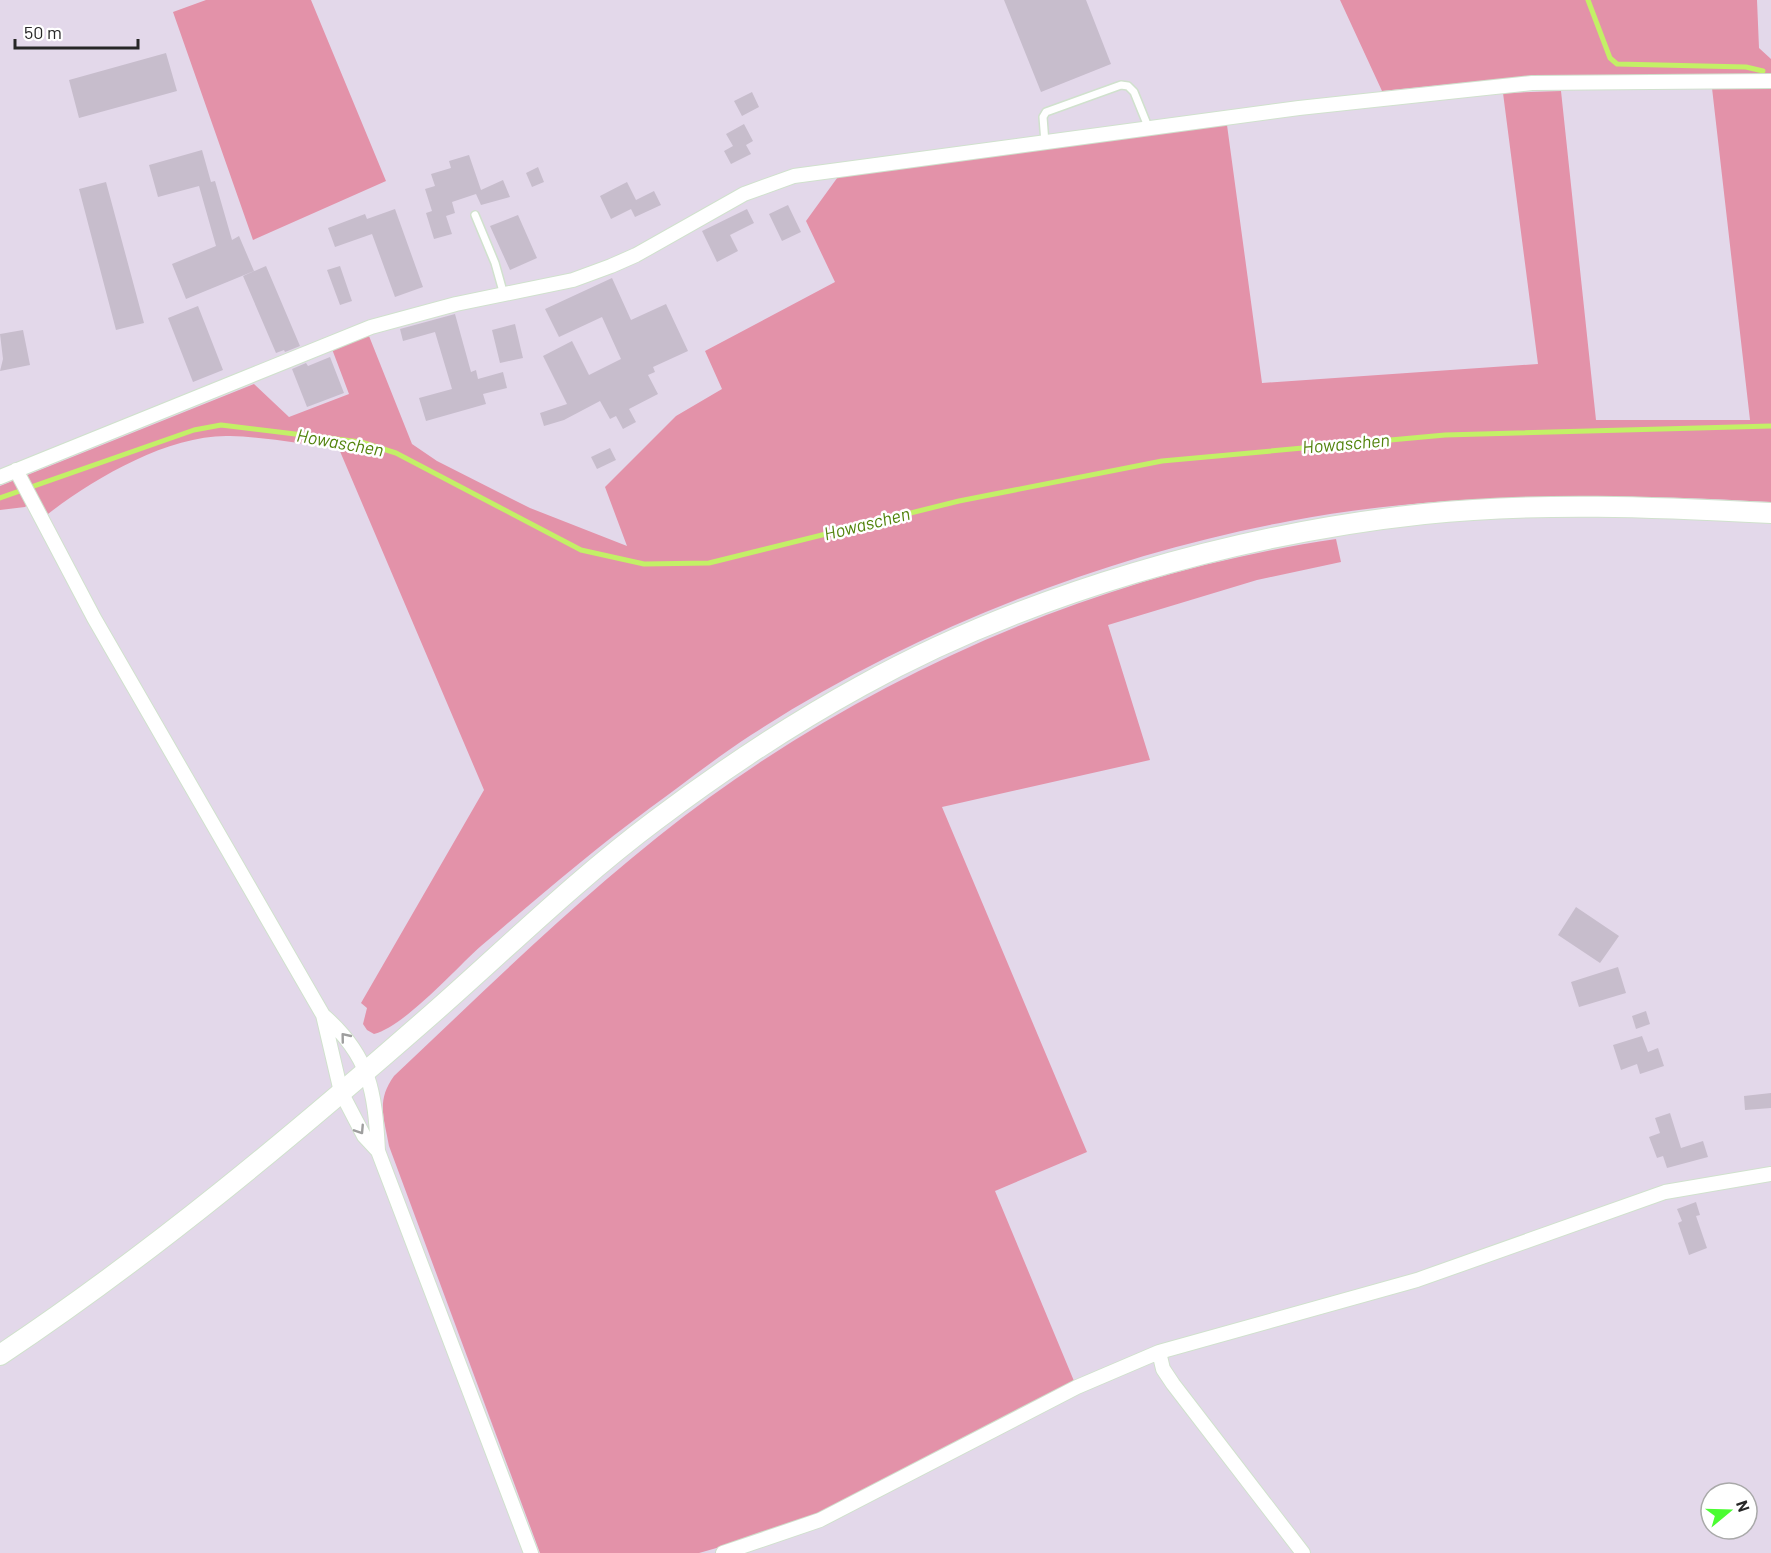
<svg xmlns="http://www.w3.org/2000/svg" width="1771" height="1553" viewBox="0 0 1771 1553" font-family="Barlow,sans-serif">
<style>
.green{fill:#e392a9}
.lines{fill:none;stroke-linecap:round;stroke-linejoin:round}
.stream{stroke:#c3f067;stroke-width:5}
.building{fill:#c7bdcc}
.lane-casing{stroke:#d0e1cd;stroke-width:10}
.street-casing{stroke:#d0e1cd;stroke-width:16}
.secondary-casing{stroke:#d0e1cd;stroke-width:22}
.lane{stroke:#fff;stroke-width:7}
.street{stroke:#fff;stroke-width:14}
.secondary{stroke:#fff;stroke-width:20}
.oneway{stroke:#9e9e9e}
.labels{text-anchor:middle;stroke-width:5;stroke-linejoin:round;paint-order:stroke}
.water-label{font-size:18px;font-style:italic;fill:#52830c;stroke:#fff}
</style>
<rect width="100%" height="100%" fill="#e3d8ea"/>
<path class="green" d="M 206,0 L 311,0 L 386,181 L 253,240 L 173,12 Z
M 1340,0 L 1757,0 L 1759,48 L 1771,59 L 1771,74 L 1501,79 L 1382,91 Z
M 1771,86 L 1771,502 C 1618,493 1440,492 1290,521 C 1102,556 911,631 751,735 C 716,758 683,784 650,808 C 592,851 536,899 481,946 C 455,969 405,1026 374,1034 L 367,1030 L 363,1024 L 367,1008 L 361,1003 L 484,790 L 339,449 C 303,444 266,437 230,436 C 170,434 94,478 48,514 L 36,496 L 25,507 L 0,510 L 0,486 L 254,384 L 289,417 L 349,394 L 332,349 L 369,336 L 412,444 L 437,461 L 530,508 L 627,546 L 605,487 L 676,416 L 722,389 L 705,351 L 835,282 L 806,221 L 840,174 L 1227,125 L 1262,383 L 1538,364 L 1503,93 L 1561,91 L 1596,420 L 1750,420 L 1712,88 Z
M 1336,539 L 1341,562 L 1257,580 L 1108,625 L 1150,760 L 942,807 L 1087,1152 L 995,1191 L 1074,1381 L 949,1448 L 821,1512 L 741,1541 L 699,1553 L 540,1553 L 389,1146 C 384,1117 376,1101 394,1076 C 496,980 596,880 710,797 C 894,664 1111,572 1336,539 Z"/>
<g class="lines">
<path class="stream" d="M 1588,0 L 1610,58 L 1617,64 L 1746,67 L 1763,71
M 0,498 L 194,430 L 221,425 L 361,442 L 396,453 L 581,550 L 644,564 L 709,563 L 959,501 L 1162,461 L 1445,435 L 1771,426"/>
</g>
<path class="building" d="M 1004,0 L 1086,0 L 1111,64 L 1041,92 Z
M 166,53 L 177,91 L 79,118 L 69,80 Z
M 752,92 L 759,107 L 742,116 L 734,101 Z
M 744,124 L 753,141 L 746,145 L 751,154 L 731,164 L 724,151 L 733,146 L 726,134 Z
M 202,150 L 211,182 L 215,181 L 232,240 L 239,236 L 254,271 L 186,299 L 172,264 L 216,246 L 199,186 L 158,197 L 149,165 Z
M 469,155 L 481,190 L 503,180 L 510,197 L 481,205 L 476,194 L 452,202 L 455,213 L 446,216 L 452,234 L 434,239 L 426,213 L 432,211 L 425,189 L 435,186 L 431,174 L 451,168 L 449,161 Z
M 538,167 L 544,182 L 532,187 L 526,173 Z
M 106,182 L 144,323 L 116,330 L 79,189 Z
M 627,182 L 636,200 L 654,191 L 661,205 L 635,217 L 631,209 L 611,219 L 600,196 Z
M 788,205 L 801,232 L 782,241 L 769,214 Z
M 395,209 L 423,287 L 395,297 L 372,234 L 335,247 L 328,228 L 365,214 L 367,219 Z
M 747,209 L 754,223 L 730,235 L 738,251 L 717,262 L 702,231 Z
M 518,215 L 537,258 L 510,270 L 490,226 Z
M 266,266 L 300,346 L 285,352 L 284,350 L 276,353 L 243,276 Z
M 340,266 L 352,301 L 340,305 L 327,270 Z
M 612,278 L 631,320 L 666,304 L 688,351 L 653,367 L 655,372 L 648,375 L 658,394 L 629,409 L 636,422 L 623,429 L 616,416 L 610,419 L 600,401 L 564,420 L 544,426 L 540,413 L 567,404 L 543,356 L 572,341 L 589,375 L 621,359 L 602,317 L 559,337 L 545,309 Z
M 198,306 L 223,370 L 193,382 L 168,318 Z
M 455,314 L 471,372 L 476,370 L 478,379 L 503,372 L 507,388 L 483,394 L 486,404 L 426,421 L 419,398 L 452,389 L 435,332 L 403,341 L 400,329 Z
M 515,324 L 523,358 L 500,363 L 492,330 Z
M 23,330 L 30,365 L 0,371 L 3,359 L 0,334 Z
M 330,357 L 344,393 L 307,407 L 292,369 L 306,363 L 308,366 Z
M 610,448 L 616,460 L 597,469 L 591,457 Z
M 1576,907 L 1619,936 L 1600,963 L 1558,935 Z
M 1618,967 L 1626,993 L 1579,1007 L 1571,982 Z
M 1646,1011 L 1650,1024 L 1636,1029 L 1632,1016 Z
M 1642,1036 L 1648,1052 L 1658,1048 L 1664,1066 L 1640,1074 L 1637,1064 L 1621,1070 L 1613,1045 Z
M 1771,1093 L 1771,1108 L 1745,1110 L 1744,1096 Z
M 1670,1113 L 1681,1148 L 1703,1141 L 1708,1157 L 1667,1168 L 1663,1156 L 1657,1158 L 1649,1137 L 1660,1133 L 1655,1118 Z
M 1696,1202 L 1700,1215 L 1696,1216 L 1707,1248 L 1689,1255 L 1678,1223 L 1682,1221 L 1677,1209 Z"/>
<g class="lines">
<g class="lane-casing">
<path id="lane" d="M 1045,143 L 1043,117 L 1046,112 L 1121,85 L 1128,86 L 1134,92 L 1149,129
M 475,215 L 495,263 L 504,295"/>
</g>
<g class="street-casing">
<path id="street" d="M 16,470 L 94,618 L 323,1015 L 341,1092 L 364,1136 L 378,1151
M 0,477 L 371,327 L 456,304 L 573,280 L 611,266 L 636,255 L 744,194 L 794,176 L 1299,108 L 1532,83 L 1771,81
M 323,1015 C 370,1056 375,1091 378,1151 L 531,1553
M 1159,1352 L 1163,1369 L 1173,1384 L 1303,1553
M 723,1553 L 820,1520 L 1077,1387 L 1159,1352 L 1417,1280 L 1665,1192 L 1771,1174"/>
</g>
<g class="secondary-casing">
<path id="secondary" d="M 0,1355 C 153,1253 294,1135 432,1014 C 506,949 577,879 656,820 C 721,771 790,725 861,686 C 1026,594 1237,534 1424,514 C 1539,502 1656,507 1771,513"/>
</g>
<use href="#lane" class="lane"/>
<use href="#street" class="street"/>
<use href="#secondary" class="secondary"/>
</g>
<defs><path id="oneway-chevron" d="M-2-3.5L2.5 0L-2 3.5" fill="none" stroke-width="1.6" stroke-linecap="round" stroke-linejoin="round" transform="scale(1.5)"/></defs>
<g class="oneway">
<use href="#oneway-chevron" transform="translate(345 1037) rotate(-129)"/>
<use href="#oneway-chevron" transform="translate(360 1130) rotate(57)"/>
</g>
<g class="labels">
<g class="water-label">
<text transform="translate(340 443) rotate(10)" y="6">Howaschen</text>
<text transform="translate(1346 444) rotate(-5)" y="6">Howaschen</text>
<text transform="translate(867 524) rotate(-14)" y="6">Howaschen</text>
</g>
</g>
<g transform="translate(1729 1511) rotate(71)"><circle r="28" fill="#ffffff" stroke="#a9a9a9" stroke-width="1.5"/>
<path d="M0-4.5L10 22L0 15L-10 22Z" fill="#4bfd32"/>
<text y="-9" font-size="16" font-weight="bold" text-anchor="middle" fill="#272727">N</text>
</g>
<path d="M15 39v9h123v-9" fill="none" stroke="#272727" stroke-width="3"/>
<text x="24" y="39" font-size="18" fill="#272727" stroke="#ffffff" stroke-width="4.5" paint-order="stroke">50 m</text>
</svg>
